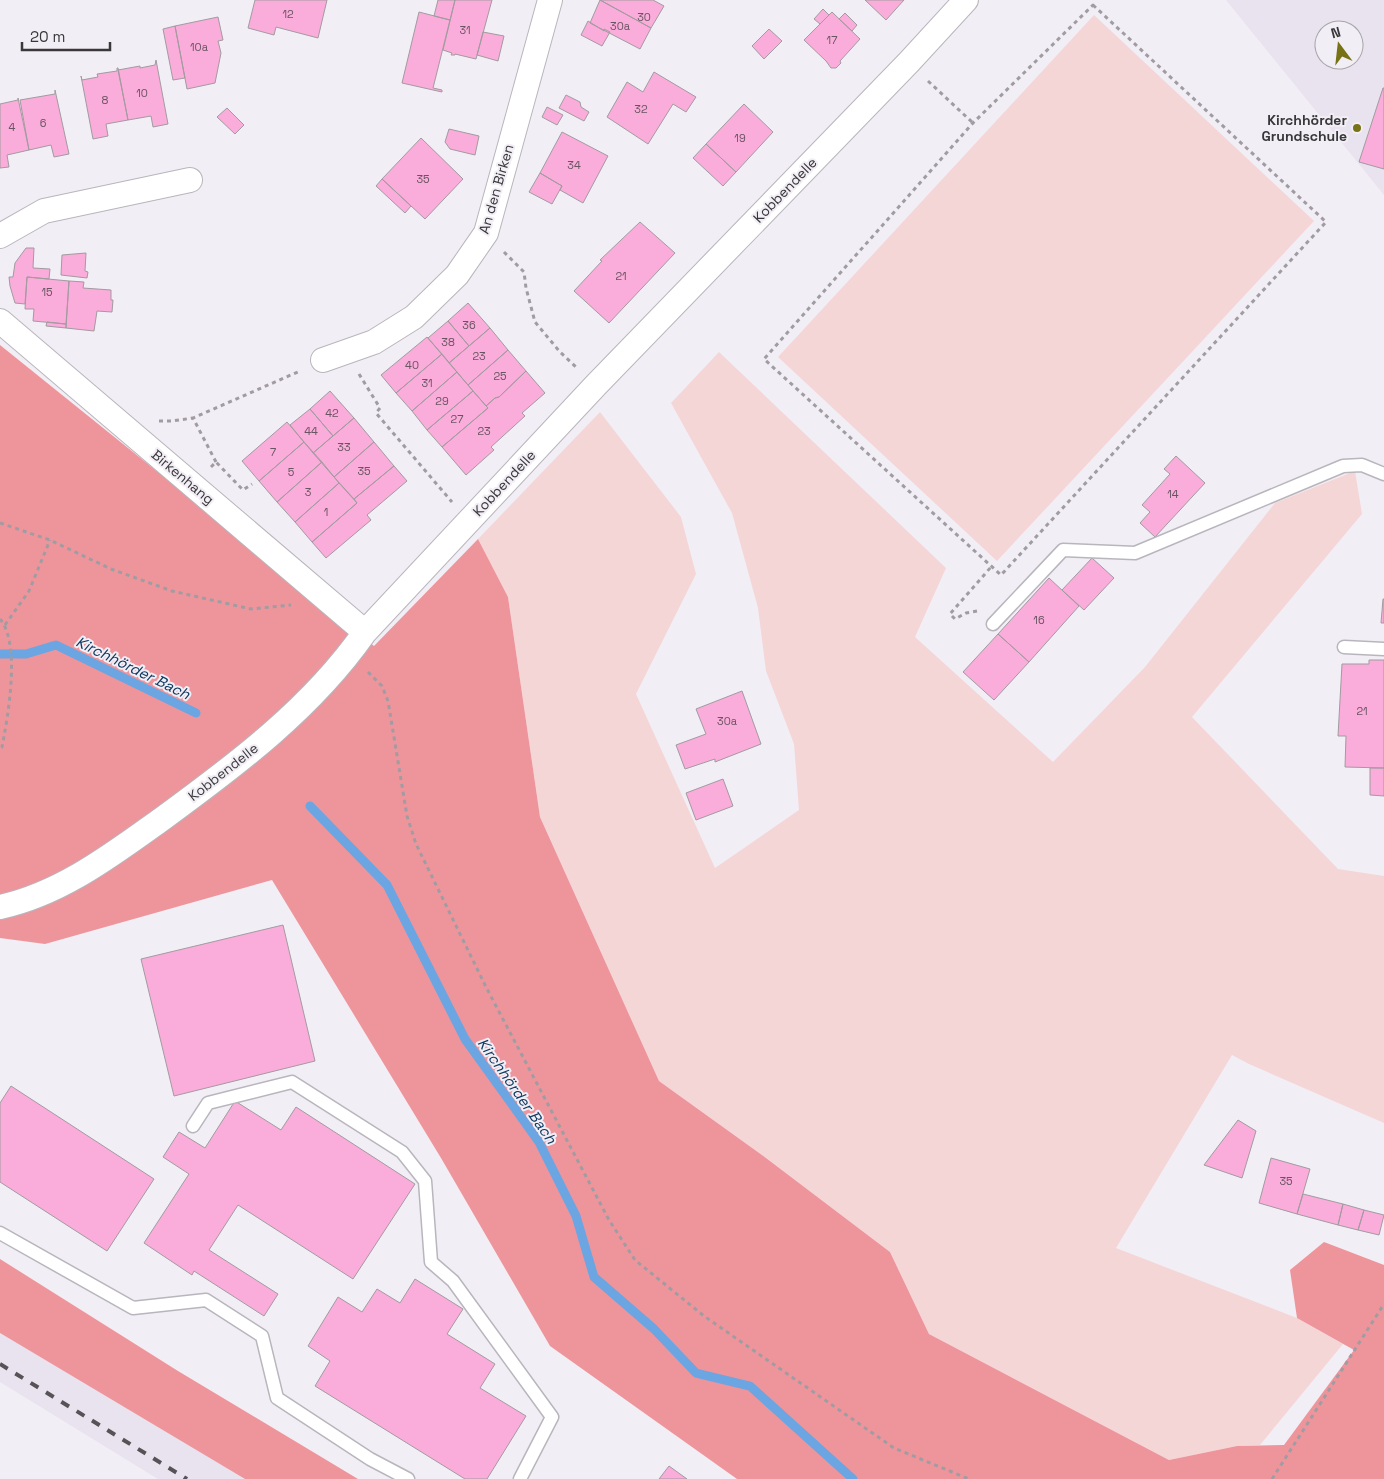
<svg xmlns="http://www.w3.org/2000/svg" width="1384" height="1479" viewBox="0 0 1384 1479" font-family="'Space Grotesk',sans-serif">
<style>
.built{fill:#e9e2ef;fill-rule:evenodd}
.green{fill:#f5d6d7}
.forest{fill:#ee959c}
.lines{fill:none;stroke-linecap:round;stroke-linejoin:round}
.stream{stroke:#6ba5e2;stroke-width:9}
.building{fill:#faacda;stroke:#a29b9f}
.service-casing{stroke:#b9b5bc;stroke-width:15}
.minor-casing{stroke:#b9b5bc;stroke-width:26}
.path{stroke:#a09ca2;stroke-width:3;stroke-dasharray:4 4;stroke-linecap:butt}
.service{stroke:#fff;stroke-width:12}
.minor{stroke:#fff;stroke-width:24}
.rail{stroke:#565357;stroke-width:4;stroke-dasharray:9 9;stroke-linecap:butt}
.poi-dot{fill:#767215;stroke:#f2eef5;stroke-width:2}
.labels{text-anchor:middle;stroke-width:4;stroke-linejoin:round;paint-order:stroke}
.number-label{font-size:11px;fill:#695462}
.poi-label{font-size:14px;font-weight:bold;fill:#39373a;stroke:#f2eef5;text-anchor:end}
.street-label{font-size:14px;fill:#39373a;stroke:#f2eef5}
.water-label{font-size:15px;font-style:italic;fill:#0f3a61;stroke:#f2eef5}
</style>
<rect width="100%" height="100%" fill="#f2eef5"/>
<path class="built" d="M 1226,0 L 1384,0 L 1384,195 ZM 1324,30 L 1354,30 L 1354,60 L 1324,60 Z
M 0,1333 L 245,1479 L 158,1479 L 0,1382 Z"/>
<path class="green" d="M 1094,15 L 1314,221 L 997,561 L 778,357 Z
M 719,352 L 946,568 L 915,637 L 1053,762 L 1145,667 L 1275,503 L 1355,471 L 1362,514 L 1192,717 L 1338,869 L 1384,876 L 1384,1123 L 1249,1064 L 1232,1055 L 1116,1248 L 1297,1318 L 1343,1344 L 1260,1445 L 1237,1446 L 1169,1460 L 929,1334 L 890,1252 L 766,1158 L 659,1081 L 540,817 L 508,597 L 478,539 L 600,412 L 681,517 L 696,574 L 636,694 L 715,868 L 799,810 L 794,744 L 766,671 L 758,608 L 732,513 L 671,403 Z"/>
<path class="forest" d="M 0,345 L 374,646 L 478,539 L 508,597 L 540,817 L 659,1081 L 766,1158 L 890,1252 L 929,1334 L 1169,1460 L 1237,1446 L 1284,1445 L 1354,1350 L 1297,1318 L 1290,1270 L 1324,1242 L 1384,1265 L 1384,1479 L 737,1479 L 550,1346 L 441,1158 L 272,880 L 45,944 L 0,938 Z
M 0,1259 L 178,1371 L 358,1479 L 245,1479 L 0,1333 Z"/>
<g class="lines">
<path class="stream" d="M 0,654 L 26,654 L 56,645 L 196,713
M 310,806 L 387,885 L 465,1039 L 539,1142 L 576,1216 L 594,1277 L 654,1329 L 696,1373 L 750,1386 L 853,1479"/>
</g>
<path class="building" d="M 255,0 L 327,0 L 318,38 L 276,27 L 274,35 L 248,28 Z
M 438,0 L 455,0 L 450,20 L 434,16 Z
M 455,0 L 492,0 L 476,59 L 455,54 L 455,55 L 451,55 L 452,53 L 443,50 Z
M 600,0 L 653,0 L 664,6 L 651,28 Z
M 600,0 L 651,28 L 640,49 L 590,23 Z
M 865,0 L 904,0 L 886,20 Z
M 823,9 L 829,15 L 820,24 L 814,19 Z
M 419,12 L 450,20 L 433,88 L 442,90 L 442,92 L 402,83 Z
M 832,12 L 860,39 L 840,61 L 841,63 L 836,68 L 831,68 L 826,61 L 804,40 Z
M 845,13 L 857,25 L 852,31 L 839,19 Z
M 218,17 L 223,40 L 218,41 L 221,53 L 215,83 L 187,89 L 175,26 Z
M 588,21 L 604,31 L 604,29 L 610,32 L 602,46 L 581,35 Z
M 175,26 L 185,78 L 173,80 L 163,29 Z
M 769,29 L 782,41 L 764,59 L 752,46 Z
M 483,32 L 504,36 L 498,61 L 477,55 Z
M 156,60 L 168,124 L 153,127 L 151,116 L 128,120 L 118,70 L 140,66 L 140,68 L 155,65 Z
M 117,68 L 118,68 L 128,120 L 106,124 L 108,136 L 93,139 L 81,76 L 82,80 L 98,77 L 97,74 L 117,71 Z
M 654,72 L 696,97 L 686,112 L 673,104 L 648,144 L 607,117 L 627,82 L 643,92 Z
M 1383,88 L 1384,88 L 1384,169 L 1359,162 Z
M 55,90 L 69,154 L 54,157 L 51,145 L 29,150 L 20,100 L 55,94 Z
M 566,95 L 580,102 L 581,107 L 589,112 L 584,121 L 559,108 Z
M 18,98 L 29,150 L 7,155 L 9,167 L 0,168 L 0,104 L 18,100 Z
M 744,104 L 773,132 L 736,172 L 706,144 Z
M 547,107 L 563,115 L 557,125 L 542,117 Z
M 227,108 L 244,125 L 235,134 L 217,117 Z
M 449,129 L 479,136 L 475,155 L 450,149 L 445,142 Z
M 562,132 L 608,156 L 583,203 L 560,190 L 562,186 L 540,173 Z
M 421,138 L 463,179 L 425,219 L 382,179 Z
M 706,144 L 736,172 L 723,186 L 693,158 Z
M 540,173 L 562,186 L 552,204 L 529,192 Z
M 382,179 L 411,206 L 405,213 L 376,186 Z
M 640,222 L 675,253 L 609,323 L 574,291 L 602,261 L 600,260 Z
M 26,248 L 34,248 L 33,268 L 50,269 L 49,279 L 27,277 L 25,304 L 15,303 L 10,286 L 9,277 L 13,277 L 15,263 Z
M 86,253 L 85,271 L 88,272 L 87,278 L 61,275 L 62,255 Z
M 27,277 L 69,281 L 66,324 L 33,321 L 34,309 L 25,309 Z
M 69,281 L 84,282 L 83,288 L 111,290 L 111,300 L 113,300 L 112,312 L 97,311 L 94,331 L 66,328 Z
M 468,303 L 490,328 L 469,346 L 448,321 Z
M 448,321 L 469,346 L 449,363 L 428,338 Z
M 47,322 L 66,324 L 66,328 L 46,326 Z
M 490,328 L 508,350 L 468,385 L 449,363 Z
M 427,337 L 442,354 L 396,393 L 381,375 Z
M 508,350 L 526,371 L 499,397 L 495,398 L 486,406 L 468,385 Z
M 442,354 L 457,372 L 412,411 L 396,393 Z
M 526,371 L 545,393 L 522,413 L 525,416 L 491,447 L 494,450 L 466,475 L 442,447 L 488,408 L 486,406 L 495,398 L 499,397 Z
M 457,372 L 473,391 L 427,430 L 412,411 Z
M 330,391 L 354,418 L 333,436 L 310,409 Z
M 473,391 L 488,408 L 442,447 L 427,430 Z
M 310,409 L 333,436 L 313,453 L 290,425 Z
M 354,418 L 374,442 L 334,477 L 313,453 Z
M 287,422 L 304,442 L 259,481 L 242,461 Z
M 304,442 L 322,462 L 277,502 L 259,481 Z
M 374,442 L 394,466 L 354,499 L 334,477 Z
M 1176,456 L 1205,483 L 1155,537 L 1140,523 L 1150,512 L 1142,505 L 1170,474 L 1164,469 Z
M 322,462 L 339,483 L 295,522 L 277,502 Z
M 394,466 L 407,481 L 367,515 L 371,520 L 326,558 L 312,542 L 357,503 L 354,499 Z
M 339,483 L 357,503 L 312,542 L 295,522 Z
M 1092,558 L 1114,578 L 1084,610 L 1062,590 Z
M 1049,578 L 1079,606 L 1029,662 L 998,634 Z
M 1383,599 L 1384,599 L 1384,623 L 1381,623 Z
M 998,634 L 1029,662 L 994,700 L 963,672 Z
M 1369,660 L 1384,660 L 1384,768 L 1345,767 L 1346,736 L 1338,736 L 1342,664 L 1369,664 Z
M 742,691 L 761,744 L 715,762 L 715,759 L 685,769 L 676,745 L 706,734 L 696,709 Z
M 1370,768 L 1384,768 L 1384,796 L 1370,795 Z
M 723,779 L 733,806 L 696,820 L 686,793 Z
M 283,925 L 315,1061 L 174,1096 L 141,959 Z
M 11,1086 L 154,1179 L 107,1251 L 0,1182 L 0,1103 Z
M 235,1101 L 281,1130 L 296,1107 L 415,1184 L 353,1279 L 238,1205 L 209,1250 L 278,1294 L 264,1316 L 194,1271 L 192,1275 L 144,1243 L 189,1174 L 163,1157 L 179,1132 L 205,1148 Z
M 1238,1120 L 1256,1131 L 1242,1178 L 1204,1165 Z
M 1271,1158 L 1310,1169 L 1297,1214 L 1259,1203 Z
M 1303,1194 L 1343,1204 L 1338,1225 L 1297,1214 Z
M 1343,1204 L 1364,1210 L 1358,1230 L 1338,1225 Z
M 1364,1210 L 1384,1215 L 1379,1235 L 1358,1230 Z
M 415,1279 L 463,1309 L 447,1334 L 495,1364 L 480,1388 L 526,1416 L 487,1479 L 465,1479 L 315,1386 L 330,1361 L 308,1346 L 338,1297 L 362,1312 L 377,1289 L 400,1303 Z
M 669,1466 L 687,1479 L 659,1479 Z"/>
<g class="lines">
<g class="service-casing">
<path id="service" d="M 993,624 L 1063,550 L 1135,553 L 1343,466 L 1362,465 L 1384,474
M 1344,647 L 1384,649
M 193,1126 L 208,1103 L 292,1082 L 402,1152 L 425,1181 L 431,1262 L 453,1281 L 552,1417 L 520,1479
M 0,1233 L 133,1308 L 206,1300 L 262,1336 L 277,1398 L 370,1459 L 408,1479"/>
</g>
<g class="minor-casing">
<path id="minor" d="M 0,236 L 44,211 L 190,180
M 0,321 L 365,632
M 323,360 L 374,342 L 414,317 L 457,275 L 486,233 L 550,0
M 0,907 C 61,894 113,854 162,819 C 236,765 312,708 365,632 L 596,385 L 909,62 L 966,0"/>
</g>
<path class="path" d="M 1093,5 L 1326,222 L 1001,575 L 764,359 L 973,123 Z
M 928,81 L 973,123
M 504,252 L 524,272 L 526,288 L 535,322 L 560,352 L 577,368
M 359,374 L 380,408 L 376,413 L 452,502
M 159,421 L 172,421 L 193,418
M 216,462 L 193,418 L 300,371
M 211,467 L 216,462 L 243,490 L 252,484
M 0,523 L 50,540 L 111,569 L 172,591 L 251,609 L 291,605
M 977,611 L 966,613 L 955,619 L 950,614 L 991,567
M 0,619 C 21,644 8,716 2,747 L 0,749
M 5,625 L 29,591 L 50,540
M 368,672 L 382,686 L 388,701 L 407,816 L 416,844 L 486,987 L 609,1220 L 635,1260 L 704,1316 L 894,1448 L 969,1479
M 1272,1479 L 1384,1304"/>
<use href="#service" class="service"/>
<use href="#minor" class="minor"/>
<path class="rail" d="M 0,1364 L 187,1479"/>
</g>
<circle class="poi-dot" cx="1357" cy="128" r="5"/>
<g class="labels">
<g class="number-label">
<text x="288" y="18">12</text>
<text x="644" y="21">30</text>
<text x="620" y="30">30a</text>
<text x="465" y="34">31</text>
<text x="832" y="44">17</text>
<text x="199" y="51">10a</text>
<text x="142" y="97">10</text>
<text x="105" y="104">8</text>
<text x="641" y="113">32</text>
<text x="43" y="127">6</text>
<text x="12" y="131">4</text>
<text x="740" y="142">19</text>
<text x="574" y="169">34</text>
<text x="423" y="183">35</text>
<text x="621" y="280">21</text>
<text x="47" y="296">15</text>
<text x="469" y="329">36</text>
<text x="448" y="346">38</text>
<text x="479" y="360">23</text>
<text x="412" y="369">40</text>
<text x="500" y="380">25</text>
<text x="427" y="387">31</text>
<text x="442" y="405">29</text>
<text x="332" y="417">42</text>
<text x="457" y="423">27</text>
<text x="311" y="435">44</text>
<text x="484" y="435">23</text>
<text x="344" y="451">33</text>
<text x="273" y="456">7</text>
<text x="364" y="475">35</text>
<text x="291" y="476">5</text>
<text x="308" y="496">3</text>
<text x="1173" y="498">14</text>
<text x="326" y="516">1</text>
<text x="1039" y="624">16</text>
<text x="1362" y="715">21</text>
<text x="727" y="725">30a</text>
<text x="1286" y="1185">35</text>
</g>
<g class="poi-label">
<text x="1347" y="125">Kirchhörder<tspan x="1347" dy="16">Grundschule</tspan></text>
</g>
<g class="street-label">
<text transform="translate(496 189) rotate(-74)" y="5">An den Birken</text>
<text transform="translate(785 190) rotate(-46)" y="5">Kobbendelle</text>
<text transform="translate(183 477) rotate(40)" y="5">Birkenhang</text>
<text transform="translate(504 483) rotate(-47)" y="5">Kobbendelle</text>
<text transform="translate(223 772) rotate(-38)" y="5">Kobbendelle</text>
</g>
<g class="water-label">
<text transform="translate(133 668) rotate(26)" y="5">Kirchhörder Bach</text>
<text transform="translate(517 1091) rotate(55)" y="5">Kirchhörder Bach</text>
</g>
</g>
<g transform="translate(1339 45) rotate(345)"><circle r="24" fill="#f2eef5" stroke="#a8a5aa"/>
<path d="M0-4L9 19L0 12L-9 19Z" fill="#767215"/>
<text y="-8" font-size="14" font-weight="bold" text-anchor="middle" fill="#39373a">N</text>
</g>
<path d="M22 42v8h88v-8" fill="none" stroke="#39373a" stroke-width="2.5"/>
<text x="30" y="42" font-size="15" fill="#39373a" stroke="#f2eef5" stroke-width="4" paint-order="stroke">20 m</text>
</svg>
